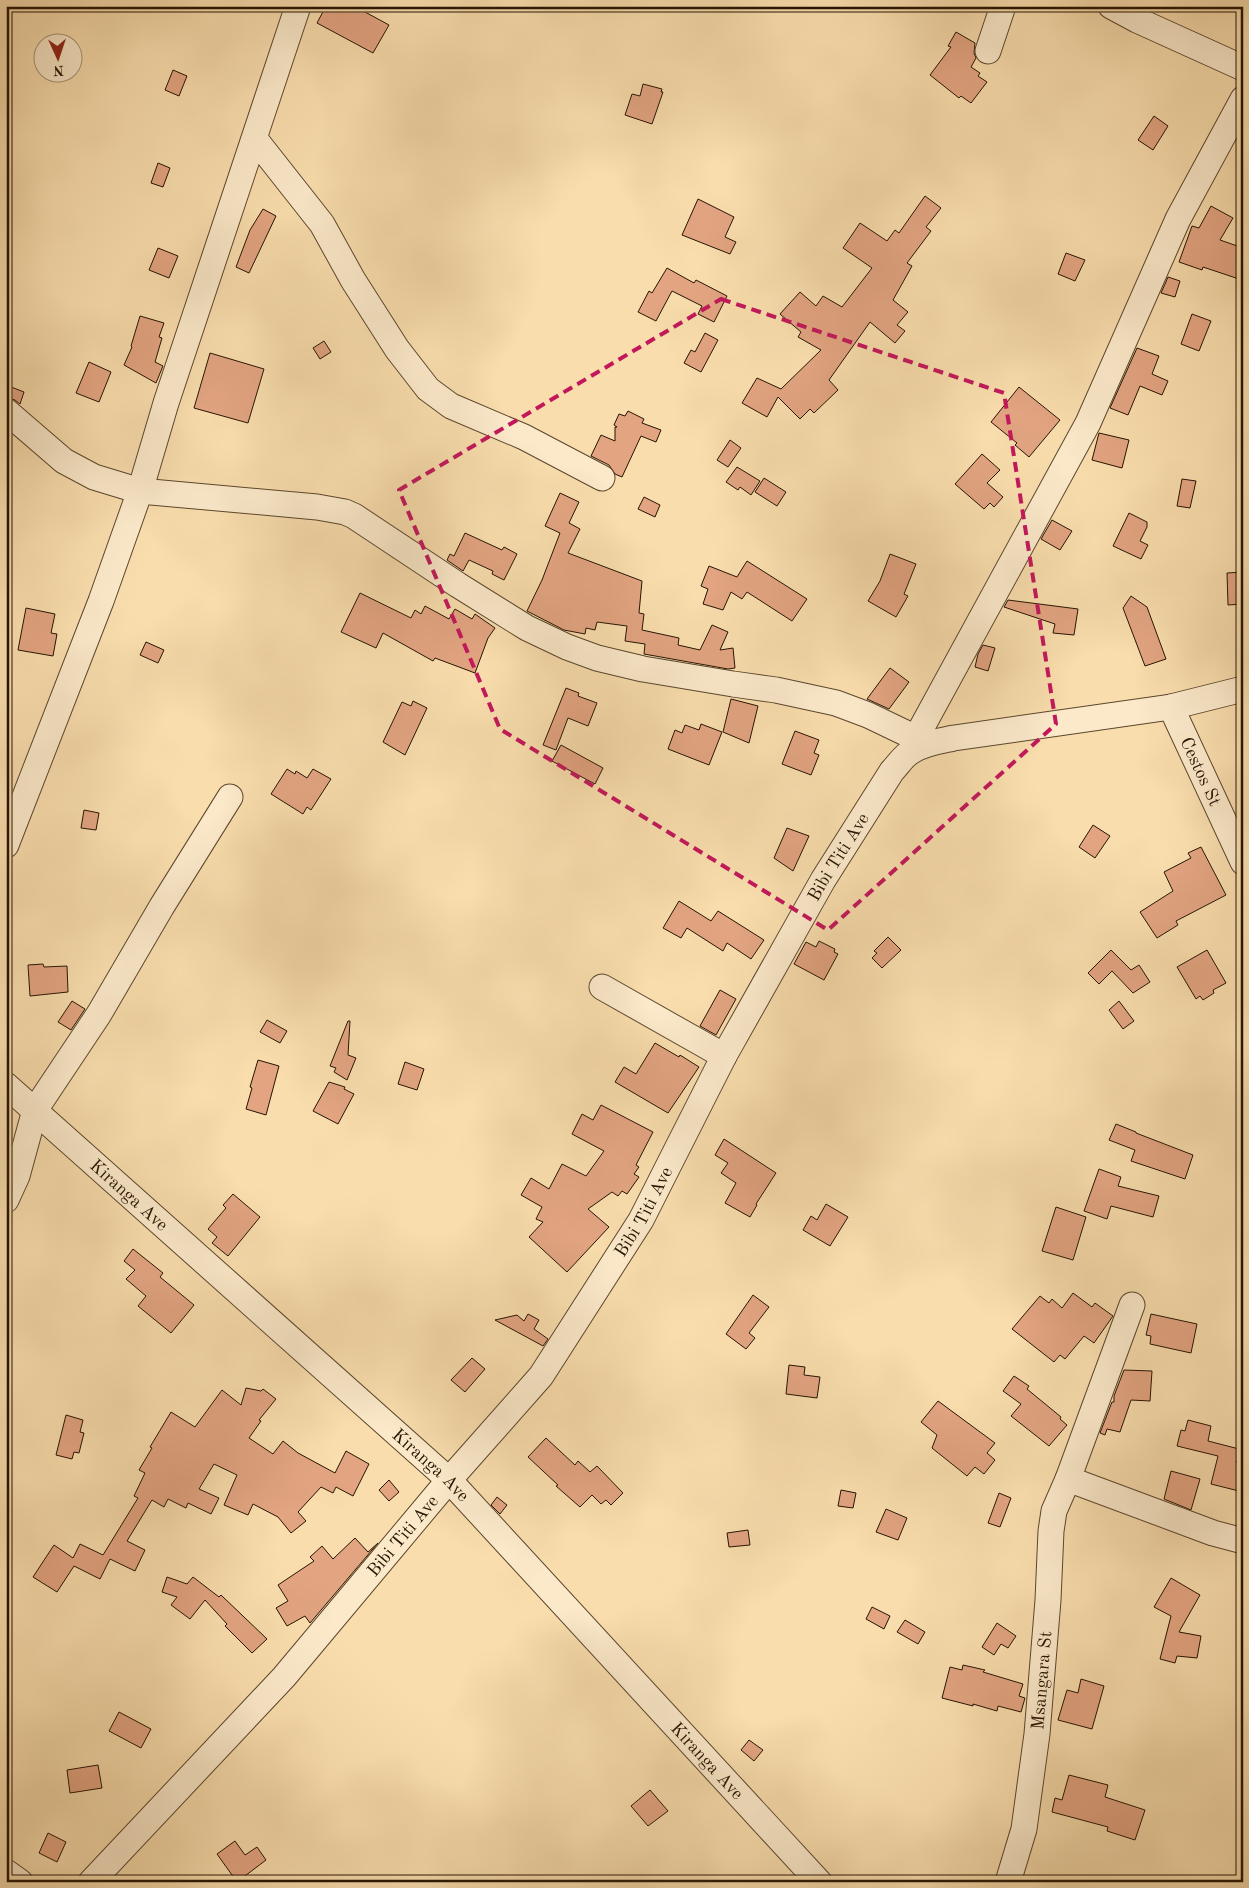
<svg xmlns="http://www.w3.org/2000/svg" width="1249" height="1888" viewBox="0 0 1249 1888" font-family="'Old Standard TT',serif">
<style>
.building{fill:#e2a481;stroke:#261402}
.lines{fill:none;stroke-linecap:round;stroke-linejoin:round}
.minor-casing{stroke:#5b462d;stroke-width:27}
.minor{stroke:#fbe9ca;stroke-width:25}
.marked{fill:none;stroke:#c2185b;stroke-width:4;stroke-dasharray:10 6;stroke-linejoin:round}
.labels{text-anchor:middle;stroke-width:4.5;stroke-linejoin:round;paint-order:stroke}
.street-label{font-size:18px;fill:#261402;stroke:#fbe9ca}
</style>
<rect width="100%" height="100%" fill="#f9ddad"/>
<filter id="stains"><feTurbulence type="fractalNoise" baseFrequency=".004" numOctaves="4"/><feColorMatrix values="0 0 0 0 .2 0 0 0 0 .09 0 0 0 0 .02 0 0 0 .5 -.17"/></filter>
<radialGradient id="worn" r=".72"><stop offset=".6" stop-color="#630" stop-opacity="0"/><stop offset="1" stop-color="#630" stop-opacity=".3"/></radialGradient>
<path class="building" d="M 326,6 L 354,6 L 389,25 L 373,53 L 317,23 Z
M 956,32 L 975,43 L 974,53 L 976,58 L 971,67 L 980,73 L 978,76 L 987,82 L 971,103 L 961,96 L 959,98 L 930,75 L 951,47 L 948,46 Z
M 173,70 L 187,76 L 179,96 L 165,90 Z
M 643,84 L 662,89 L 661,92 L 663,92 L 652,124 L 625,115 L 632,94 L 640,96 Z
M 1154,116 L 1168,126 L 1153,150 L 1138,140 Z
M 158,163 L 170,168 L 163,187 L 151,183 Z
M 925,196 L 941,208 L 926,227 L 931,231 L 907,263 L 912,266 L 893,300 L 908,312 L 897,325 L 905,331 L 895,343 L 870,322 L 829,380 L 838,390 L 814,413 L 810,409 L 800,419 L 778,397 L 767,417 L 742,403 L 757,378 L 781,389 L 821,350 L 798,337 L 801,332 L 780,314 L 800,292 L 816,306 L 823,296 L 842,307 L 872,268 L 843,248 L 860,223 L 887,241 L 895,230 L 899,233 Z
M 698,199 L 734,217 L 725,237 L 736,242 L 730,254 L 682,235 Z
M 1211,206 L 1233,218 L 1220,240 L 1243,248 L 1243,266 L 1239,279 L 1203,267 L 1202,270 L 1179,262 L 1192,226 L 1199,228 Z
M 263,209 L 276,216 L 249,273 L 236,267 L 250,230 Z
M 158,248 L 178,256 L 169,278 L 149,270 Z
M 1066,253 L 1085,260 L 1075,281 L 1058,274 Z
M 667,268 L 694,283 L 696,280 L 727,296 L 714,322 L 698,314 L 702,306 L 672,291 L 656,321 L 638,312 L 649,291 L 652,293 Z
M 1168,277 L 1180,281 L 1175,297 L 1161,293 Z
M 1192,314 L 1211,321 L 1199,351 L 1181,344 Z
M 140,316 L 164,323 L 159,337 L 162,338 L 155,362 L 163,366 L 156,383 L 124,365 L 132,347 L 131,346 Z
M 705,333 L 718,340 L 701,372 L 684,363 L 691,350 L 695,352 Z
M 324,341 L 331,352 L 320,359 L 313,348 Z
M 1137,348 L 1159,356 L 1152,374 L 1168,381 L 1162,395 L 1140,386 L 1128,415 L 1110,408 Z
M 210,353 L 264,369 L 248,423 L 194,408 Z
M 89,362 L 111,372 L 99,402 L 76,393 Z
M 6,385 L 24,392 L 20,404 L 15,400 L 6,397 Z
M 1019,387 L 1060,420 L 1029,457 L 1015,445 L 1017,443 L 991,422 Z
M 628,411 L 644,419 L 642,423 L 661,430 L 656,442 L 641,436 L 622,477 L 615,474 L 609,465 L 591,456 L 601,435 L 615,441 L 615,427 L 617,427 L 614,425 L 619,414 L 625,416 Z
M 1099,433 L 1129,440 L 1122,468 L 1092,460 Z
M 730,440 L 741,448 L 728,467 L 717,460 Z
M 982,454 L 1000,470 L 987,483 L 1003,497 L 994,507 L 990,503 L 984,509 L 955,484 Z
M 737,467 L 760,481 L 751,495 L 740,487 L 738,490 L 726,482 Z
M 764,478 L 786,492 L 777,506 L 755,492 Z
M 1182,479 L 1196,481 L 1190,508 L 1177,506 Z
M 560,493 L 579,502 L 569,523 L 580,529 L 568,553 L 642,581 L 639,613 L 644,614 L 642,630 L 679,638 L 678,645 L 700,650 L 712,625 L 728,632 L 720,650 L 733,648 L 735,668 L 728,669 L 644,654 L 645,644 L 625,641 L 627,626 L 597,622 L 595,630 L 586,628 L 585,634 L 564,630 L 527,611 L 542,580 L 560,533 L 545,526 Z
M 644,497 L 660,505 L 655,517 L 638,509 Z
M 1129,513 L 1147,522 L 1147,527 L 1140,541 L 1148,545 L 1141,559 L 1113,546 Z
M 1052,520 L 1072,531 L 1060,550 L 1041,539 Z
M 465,533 L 502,550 L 504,547 L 517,554 L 504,580 L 492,574 L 493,571 L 469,560 L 463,571 L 447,560 L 450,554 L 454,556 Z
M 890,554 L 916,564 L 904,594 L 908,596 L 896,617 L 868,601 L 880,581 Z
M 747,561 L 807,599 L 792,621 L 747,592 L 742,599 L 731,592 L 723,610 L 703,604 L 708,589 L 701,586 L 709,566 L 737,577 Z
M 1243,572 L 1243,604 L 1228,605 L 1227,573 Z
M 360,593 L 411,618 L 415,610 L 421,614 L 425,606 L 449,619 L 455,609 L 472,619 L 475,614 L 495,628 L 488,638 L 475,673 L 435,658 L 433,661 L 383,633 L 376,648 L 341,632 Z
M 1131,596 L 1147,607 L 1166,659 L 1145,666 L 1123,608 Z
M 1008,600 L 1078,609 L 1074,635 L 1053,633 L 1055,624 L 1004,607 Z
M 26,608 L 55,614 L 51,633 L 57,634 L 53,656 L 18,650 Z
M 146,642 L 164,650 L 158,663 L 140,655 Z
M 983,645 L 995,648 L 988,671 L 975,667 L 978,654 Z
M 890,668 L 909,682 L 889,709 L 867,699 Z
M 566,688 L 579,693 L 578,696 L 597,703 L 588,726 L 568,718 L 556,750 L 543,745 Z
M 731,699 L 758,706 L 749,743 L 723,732 Z
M 413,701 L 427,708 L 405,755 L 383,742 L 402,702 L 411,706 Z
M 701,724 L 722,732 L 709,765 L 668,749 L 675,730 L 682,733 L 685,725 L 699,730 Z
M 795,731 L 819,740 L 814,753 L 819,755 L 811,775 L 782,764 Z
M 561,745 L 603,768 L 595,784 L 552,761 Z
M 287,769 L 295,774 L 296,771 L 307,778 L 313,769 L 331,779 L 311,810 L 307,807 L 303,814 L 271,794 Z
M 84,810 L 99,813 L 96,830 L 81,828 Z
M 1093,825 L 1110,836 L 1095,858 L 1079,847 Z
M 787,828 L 809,836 L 793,871 L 774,858 Z
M 1201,847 L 1226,895 L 1176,921 L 1178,925 L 1157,938 L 1140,912 L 1173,891 L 1164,872 L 1191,858 L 1188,853 Z
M 679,901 L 711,921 L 718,911 L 764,940 L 751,959 L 727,943 L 723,951 L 687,928 L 681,938 L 663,928 Z
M 888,937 L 901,950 L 882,968 L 872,958 L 877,953 L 874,951 Z
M 819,941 L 835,949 L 834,952 L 838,954 L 824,980 L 794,964 L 806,942 L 816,947 Z
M 1111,950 L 1131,970 L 1139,965 L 1150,982 L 1133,993 L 1112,971 L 1099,984 L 1088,973 Z
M 1207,950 L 1226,983 L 1213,990 L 1214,993 L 1203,1000 L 1200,996 L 1196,999 L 1177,967 Z
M 43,964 L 44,967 L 67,966 L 68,992 L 30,996 L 28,965 Z
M 720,990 L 736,999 L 716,1035 L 700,1026 Z
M 72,1001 L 85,1009 L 71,1030 L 58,1022 Z
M 1119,1001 L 1134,1021 L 1123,1029 L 1109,1010 Z
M 267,1020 L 287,1031 L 280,1043 L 260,1032 Z
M 348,1021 L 350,1021 L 348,1055 L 356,1058 L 347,1080 L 334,1072 L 336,1068 L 330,1066 Z
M 655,1043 L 679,1057 L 680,1055 L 699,1067 L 668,1113 L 615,1082 L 624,1067 L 636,1074 Z
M 258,1060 L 279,1066 L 266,1115 L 246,1109 L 252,1088 L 250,1087 Z
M 405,1062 L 424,1069 L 417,1090 L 398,1084 Z
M 329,1082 L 345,1087 L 344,1089 L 354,1094 L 338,1124 L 313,1111 Z
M 601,1105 L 653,1132 L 636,1165 L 639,1167 L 634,1174 L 639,1177 L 627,1194 L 622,1191 L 618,1196 L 612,1192 L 588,1209 L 609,1227 L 567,1272 L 529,1237 L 543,1222 L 536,1219 L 542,1207 L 521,1195 L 531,1178 L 549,1189 L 562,1164 L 586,1176 L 604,1151 L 572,1134 L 582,1114 L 593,1120 Z
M 1116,1124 L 1136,1132 L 1136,1133 L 1193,1155 L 1185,1179 L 1131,1161 L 1135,1150 L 1109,1140 Z
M 724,1139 L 776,1173 L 756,1204 L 757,1205 L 750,1217 L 725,1203 L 736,1183 L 721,1173 L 728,1163 L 715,1155 Z
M 1099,1169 L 1121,1177 L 1118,1186 L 1159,1196 L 1153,1217 L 1111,1206 L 1107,1219 L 1084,1211 Z
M 233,1194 L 260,1217 L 228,1256 L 212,1243 L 217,1237 L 208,1229 L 226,1208 L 223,1205 Z
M 826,1204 L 848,1217 L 830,1246 L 803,1230 L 811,1216 L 817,1220 Z
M 1056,1207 L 1086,1217 L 1073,1260 L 1042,1251 Z
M 133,1249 L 163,1273 L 160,1277 L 194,1305 L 171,1333 L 138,1306 L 146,1296 L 126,1279 L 135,1270 L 124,1261 Z
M 1073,1293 L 1092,1307 L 1095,1303 L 1113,1316 L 1094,1343 L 1084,1336 L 1065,1359 L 1060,1355 L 1054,1362 L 1012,1329 L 1040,1296 L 1049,1303 L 1052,1299 L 1062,1308 Z
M 753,1295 L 769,1307 L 749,1333 L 755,1338 L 746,1349 L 726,1334 Z
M 528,1314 L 539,1320 L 534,1329 L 548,1339 L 543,1346 L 495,1320 L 517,1315 L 524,1321 Z
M 1151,1314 L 1197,1324 L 1191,1353 L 1150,1344 L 1151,1336 L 1146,1335 Z
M 472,1358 L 485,1369 L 465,1392 L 451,1380 Z
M 789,1365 L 805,1367 L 804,1375 L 820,1377 L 817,1398 L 786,1394 Z
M 1124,1370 L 1152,1371 L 1150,1401 L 1131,1400 L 1120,1432 L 1107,1429 L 1105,1435 L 1100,1433 L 1112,1402 L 1114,1402 L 1114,1396 Z
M 1014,1376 L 1029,1386 L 1027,1389 L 1061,1417 L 1060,1419 L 1067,1425 L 1049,1446 L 1011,1416 L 1021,1404 L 1003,1391 Z
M 246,1388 L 261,1391 L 263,1389 L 276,1399 L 259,1420 L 261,1421 L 249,1438 L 273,1454 L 283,1441 L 298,1453 L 335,1473 L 346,1451 L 369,1464 L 353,1496 L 336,1487 L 333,1493 L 321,1487 L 298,1512 L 306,1521 L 291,1533 L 278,1517 L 253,1504 L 248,1515 L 224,1505 L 237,1475 L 214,1464 L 199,1489 L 219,1498 L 211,1514 L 188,1503 L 186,1508 L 168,1499 L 164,1507 L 152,1500 L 127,1541 L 145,1550 L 135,1571 L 110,1559 L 100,1579 L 74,1566 L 57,1592 L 33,1577 L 54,1545 L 73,1558 L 80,1544 L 103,1555 L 138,1498 L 134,1496 L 145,1473 L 139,1470 L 152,1448 L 150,1447 L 171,1412 L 195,1427 L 222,1390 L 241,1405 Z
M 938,1401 L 995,1443 L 987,1453 L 995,1460 L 984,1474 L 975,1467 L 967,1476 L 932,1448 L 937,1435 L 921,1422 Z
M 66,1415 L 83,1420 L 80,1432 L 84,1433 L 79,1453 L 74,1452 L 72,1459 L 56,1455 Z
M 1188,1420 L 1211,1426 L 1208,1441 L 1243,1450 L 1242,1462 L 1236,1462 L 1243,1464 L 1243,1492 L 1211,1484 L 1218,1456 L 1177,1446 L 1181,1430 L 1185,1431 Z
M 546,1438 L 575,1465 L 578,1461 L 590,1472 L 597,1466 L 623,1493 L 611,1505 L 606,1500 L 601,1504 L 592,1495 L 580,1507 L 556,1486 L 558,1485 L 528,1457 Z
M 1171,1471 L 1200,1479 L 1191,1510 L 1164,1499 Z
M 389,1480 L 399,1492 L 389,1501 L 379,1490 Z
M 841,1490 L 856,1493 L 853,1508 L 838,1506 Z
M 999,1493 L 1011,1498 L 1000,1527 L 988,1523 Z
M 497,1497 L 507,1505 L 500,1514 L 491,1505 Z
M 886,1509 L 907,1518 L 898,1540 L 876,1532 Z
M 748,1530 L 750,1545 L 729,1547 L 727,1533 Z
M 355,1538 L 368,1552 L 378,1543 L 310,1623 L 305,1616 L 287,1626 L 276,1608 L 288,1601 L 278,1585 L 314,1561 L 310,1557 L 322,1546 L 333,1559 Z
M 167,1577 L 187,1584 L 193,1577 L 219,1597 L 221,1595 L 267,1639 L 252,1653 L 225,1626 L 227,1624 L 205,1600 L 190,1619 L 171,1605 L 177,1597 L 162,1592 Z
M 1171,1578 L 1200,1595 L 1179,1632 L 1201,1636 L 1197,1658 L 1177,1656 L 1175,1663 L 1160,1659 L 1171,1616 L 1154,1607 Z
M 872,1607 L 890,1616 L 884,1629 L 866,1619 Z
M 905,1620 L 925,1632 L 918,1644 L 897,1632 Z
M 997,1623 L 1016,1636 L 1008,1648 L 1001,1644 L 994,1655 L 982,1647 Z
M 963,1665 L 985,1670 L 983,1672 L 1023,1684 L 1019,1696 L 1025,1698 L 1021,1712 L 998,1706 L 997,1711 L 973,1704 L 973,1706 L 942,1698 L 950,1667 L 962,1670 Z
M 1081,1679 L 1104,1686 L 1092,1729 L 1058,1720 L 1067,1690 L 1078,1693 Z
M 119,1712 L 151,1729 L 141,1748 L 109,1731 Z
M 749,1740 L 763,1750 L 754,1761 L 741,1750 Z
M 98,1765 L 102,1788 L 70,1793 L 67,1770 Z
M 1069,1775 L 1108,1785 L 1105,1797 L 1145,1810 L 1135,1840 L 1107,1831 L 1108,1827 L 1052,1812 L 1055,1798 L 1062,1800 Z
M 650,1790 L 668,1811 L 648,1826 L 631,1806 Z
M 48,1833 L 66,1842 L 57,1862 L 39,1853 Z
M 235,1841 L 245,1855 L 257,1847 L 266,1860 L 237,1882 L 217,1854 Z"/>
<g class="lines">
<g class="minor-casing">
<g id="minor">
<path d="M 1111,6 L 1137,20 L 1243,68"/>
<path d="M 988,51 L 1003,6"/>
<path d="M 255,139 L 322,224 L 353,280 L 397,349 L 428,389 L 451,406 L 524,437 L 602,478"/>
<path d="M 6,411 L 64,461 L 94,477 L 140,491 L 317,507 L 345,512 L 354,516 L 458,585 L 527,628 L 567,647 L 597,658 L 643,669 L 733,684 L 776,690 L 836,703 L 868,715 L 916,738"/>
<path id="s1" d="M 1171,707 L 1243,862"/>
<path d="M 911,751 L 916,738 L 1088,423 L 1178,219 L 1243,99"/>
<path d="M 6,845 L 101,601 L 140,491 L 166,403 L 298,6"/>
<path d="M 602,987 L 724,1056"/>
<path id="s2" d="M 6,1085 L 449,1480 L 819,1882"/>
<path d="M 6,1200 L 17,1176 L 35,1110 L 99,1014 L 162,906 L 230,797"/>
<path d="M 1068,1479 L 1213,1533 L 1243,1541"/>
<path d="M 6,1872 L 20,1882"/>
<path id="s3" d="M 91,1882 L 284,1677 L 449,1480 L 541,1376 L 641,1220 L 724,1056 L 823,880 L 892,771 C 898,765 904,755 912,751 C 924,743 940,741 954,738 L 1171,707 L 1243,689"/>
<path id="s4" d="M 1008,1882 L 1024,1829 L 1037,1734 L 1048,1600 L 1051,1531 L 1054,1511 L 1068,1479 L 1132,1305"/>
</g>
</g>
<use href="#minor" class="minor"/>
</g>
<path class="marked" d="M 721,299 L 1004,393 L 1056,724 L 828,930 L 500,729 L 399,490 Z"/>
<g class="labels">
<g class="street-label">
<text dy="6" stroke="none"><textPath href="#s1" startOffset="71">Cestos St</textPath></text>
<text dy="6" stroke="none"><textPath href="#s3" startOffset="1276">Bibi Titi Ave</textPath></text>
<text dy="6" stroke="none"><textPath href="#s2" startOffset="165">Kiranga Ave</textPath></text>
<text dy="6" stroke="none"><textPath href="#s3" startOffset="871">Bibi Titi Ave</textPath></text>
<text dy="6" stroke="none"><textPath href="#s2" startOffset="570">Kiranga Ave</textPath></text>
<text dy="6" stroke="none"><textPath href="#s3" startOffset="466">Bibi Titi Ave</textPath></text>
<text dy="6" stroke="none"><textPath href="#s4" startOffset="205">Msangara St</textPath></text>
<text dy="6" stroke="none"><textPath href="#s2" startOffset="975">Kiranga Ave</textPath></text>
</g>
</g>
<rect width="1249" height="1888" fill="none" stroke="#f9ddad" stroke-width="25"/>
<rect x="8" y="8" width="1234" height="1873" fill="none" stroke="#261402" stroke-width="2.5"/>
<rect x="12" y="12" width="1224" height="1863" fill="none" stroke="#261402"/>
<g transform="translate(58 58) rotate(177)"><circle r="24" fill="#fbe9ca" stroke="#a6947a"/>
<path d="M0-4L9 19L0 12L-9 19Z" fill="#8f2418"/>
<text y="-8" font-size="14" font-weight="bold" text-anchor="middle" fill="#261402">N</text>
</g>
<rect width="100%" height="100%" filter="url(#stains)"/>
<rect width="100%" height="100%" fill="url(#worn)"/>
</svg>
